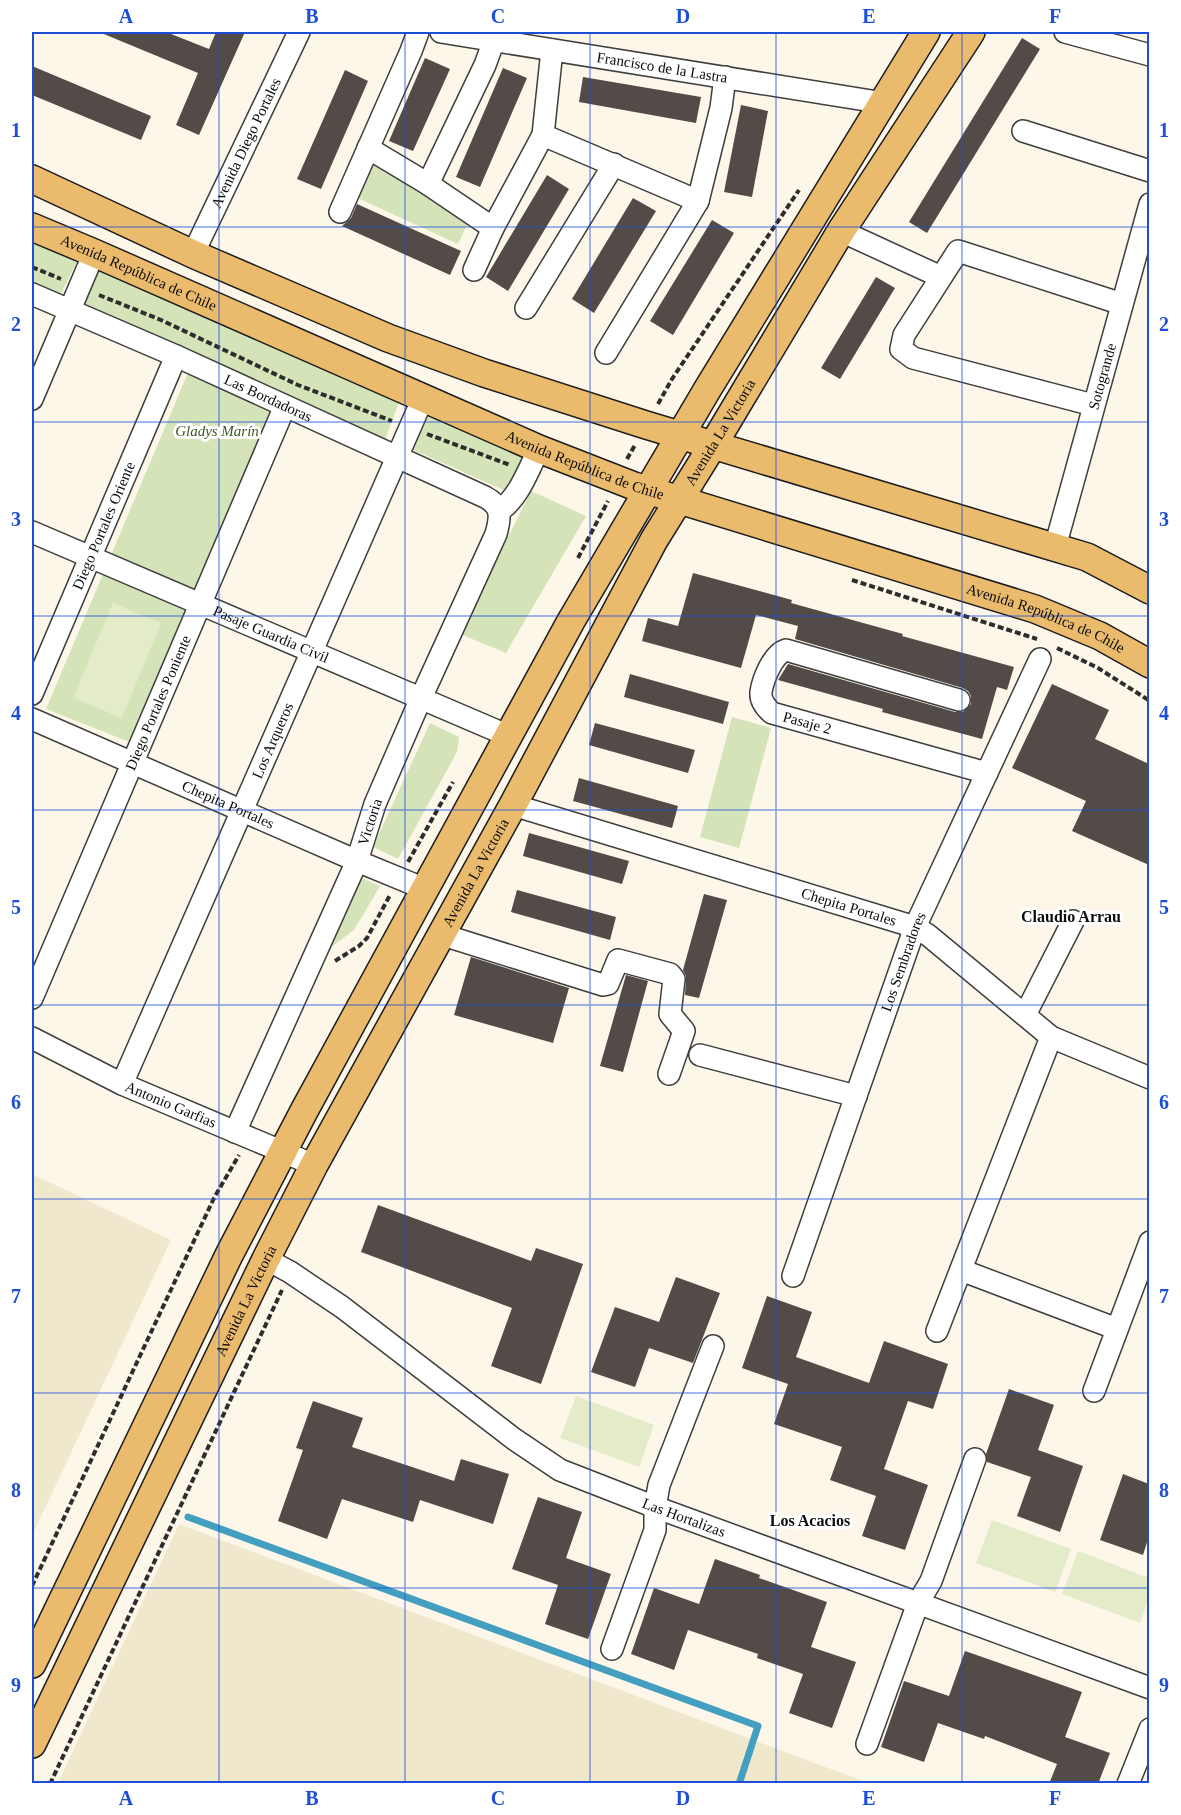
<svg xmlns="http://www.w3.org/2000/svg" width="1181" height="1815" viewBox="0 0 1181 1815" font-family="Georgia,serif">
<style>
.farmland{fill:#f0e8cd}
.green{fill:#d4e3b8}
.pitch{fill:#e4ebc9}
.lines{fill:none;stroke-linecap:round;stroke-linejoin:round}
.stream{stroke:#439ebf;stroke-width:7}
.building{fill:#524b48}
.minor-casing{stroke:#3e3e3e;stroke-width:24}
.major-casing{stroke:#1c1c1c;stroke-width:30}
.path{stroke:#2d2d2d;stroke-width:4;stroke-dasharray:6 3;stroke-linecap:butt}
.minor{stroke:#fff;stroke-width:21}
.major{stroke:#ebbb6d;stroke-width:27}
.grid{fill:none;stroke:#1d4ed8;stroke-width:1.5;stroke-opacity:0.55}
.labels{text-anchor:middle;stroke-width:6;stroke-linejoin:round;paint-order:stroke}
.street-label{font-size:15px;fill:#0b0b0b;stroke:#fff}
.park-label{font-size:15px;font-style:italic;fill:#365b22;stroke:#fff}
.neighbourhood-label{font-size:16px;font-weight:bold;fill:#0b0b0b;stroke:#fff}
.neatline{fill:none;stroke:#1d4ed8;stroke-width:2}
.grid-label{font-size:20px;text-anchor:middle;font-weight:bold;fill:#1d4ed8}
</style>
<rect width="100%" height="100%" fill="#fdf7ea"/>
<path class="farmland" d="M 32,1174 L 171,1240 L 32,1536 Z
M 179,1524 L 868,1783 L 58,1783 Z"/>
<path class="green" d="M 374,144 L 474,210 L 458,244 L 351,195 Z
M 32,238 L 78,259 L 60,296 L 32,283 Z
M 96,267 L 401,397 L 385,440 L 83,304 Z
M 193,361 L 283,405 L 137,745 L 46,709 Z
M 430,412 L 525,455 L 506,491 L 411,449 Z
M 531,491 L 586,516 L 506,653 L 460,634 Z
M 732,717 L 771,728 L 739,848 L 700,837 Z
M 430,723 L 459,737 L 457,752 L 398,859 L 373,847 Z
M 359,877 L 380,886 L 354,930 L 330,948 Z"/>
<path class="pitch" d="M 113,603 L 161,623 L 122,718 L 73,698 Z
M 576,1396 L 654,1425 L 639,1467 L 560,1438 Z
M 992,1520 L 1071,1549 L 1055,1592 L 976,1563 Z
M 1078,1551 L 1149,1578 L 1149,1597 L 1140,1623 L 1062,1594 Z"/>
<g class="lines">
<path class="stream" d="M 188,1517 L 758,1726 L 739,1784"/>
</g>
<path class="building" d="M 99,32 L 166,32 L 209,49 L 216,32 L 245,32 L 199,135 L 176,125 L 198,73 Z
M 1022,38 L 1040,49 L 927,233 L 909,222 Z
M 425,58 L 450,69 L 413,151 L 389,141 Z
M 32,66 L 151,116 L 141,140 L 32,95 Z
M 503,68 L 527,78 L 480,187 L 456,177 Z
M 345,70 L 368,81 L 321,189 L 297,179 Z
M 583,77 L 701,97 L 696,123 L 579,102 Z
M 741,105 L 768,111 L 752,197 L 724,192 Z
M 547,175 L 569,189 L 508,291 L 486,277 Z
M 633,198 L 656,211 L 594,313 L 572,299 Z
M 357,204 L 461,251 L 450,275 L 342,226 L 351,218 Z
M 712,220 L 734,233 L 673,335 L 650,321 Z
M 876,277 L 895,288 L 840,379 L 821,368 Z
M 693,573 L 792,600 L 791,603 L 903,634 L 902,636 L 1014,667 L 1007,690 L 997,687 L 982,739 L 882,712 L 883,709 L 778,680 L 788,664 L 955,712 L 963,712 L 971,704 L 971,696 L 968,691 L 963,688 L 795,639 L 798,626 L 756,615 L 741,668 L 642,641 L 648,618 L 678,626 Z
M 630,674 L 729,702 L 723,724 L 624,697 Z
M 1052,684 L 1109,710 L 1095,739 L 1149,764 L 1149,865 L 1072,831 L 1086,801 L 1012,768 Z
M 595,723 L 695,750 L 688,773 L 589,745 Z
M 579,778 L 678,806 L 672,828 L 573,801 Z
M 529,833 L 629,861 L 622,884 L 523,856 Z
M 517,890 L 616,917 L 610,940 L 511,912 Z
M 704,894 L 727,900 L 699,998 L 685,995 L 686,976 L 683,970 Z
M 471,957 L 569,988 L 553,1043 L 454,1015 Z
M 626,975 L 648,981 L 623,1072 L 600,1066 Z
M 378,1205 L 531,1261 L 536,1248 L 583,1264 L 541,1384 L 491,1366 L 512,1308 L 361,1252 Z
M 676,1277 L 720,1293 L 693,1363 L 649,1348 L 635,1387 L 591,1372 L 615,1307 L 659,1322 Z
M 767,1296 L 812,1312 L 796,1357 L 869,1383 L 884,1341 L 948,1364 L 933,1409 L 908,1401 L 884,1469 L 928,1485 L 905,1550 L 862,1536 L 876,1496 L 830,1480 L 842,1447 L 774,1424 L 788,1384 L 742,1368 Z
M 1009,1389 L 1054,1405 L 1038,1450 L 1083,1466 L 1060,1532 L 1017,1516 L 1031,1477 L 987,1462 L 986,1454 Z
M 313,1401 L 363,1418 L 352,1447 L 454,1481 L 461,1459 L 509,1474 L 493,1524 L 420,1500 L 413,1522 L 342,1499 L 327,1539 L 278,1521 L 303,1450 L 296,1448 Z
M 1123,1474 L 1149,1484 L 1149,1536 L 1143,1555 L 1100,1540 Z
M 538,1497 L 582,1512 L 566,1558 L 611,1574 L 588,1639 L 545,1624 L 558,1585 L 512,1569 Z
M 715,1559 L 760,1575 L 759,1578 L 827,1602 L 811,1647 L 856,1662 L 832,1728 L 789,1713 L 803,1674 L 757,1658 L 758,1654 L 688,1630 L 674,1670 L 631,1654 L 654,1588 L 699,1604 Z
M 965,1651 L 1082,1692 L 1065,1737 L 1110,1753 L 1098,1784 L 1049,1784 L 1057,1764 L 985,1736 L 984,1739 L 938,1723 L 924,1762 L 881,1747 L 904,1681 L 949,1696 Z"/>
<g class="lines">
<g class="minor-casing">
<g id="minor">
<path id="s1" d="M 441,32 L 884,103"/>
<path d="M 1065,32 L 1150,55"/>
<path d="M 552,50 L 543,135 L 698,201 L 606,353"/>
<path d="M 1023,131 L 1150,171"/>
<path d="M 368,148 L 428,184 L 493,228"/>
<path d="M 428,184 L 485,65 L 497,32"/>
<path d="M 698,201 L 721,108 L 725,77"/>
<path d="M 340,212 L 411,51 L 418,32"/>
<path d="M 841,231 L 941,277"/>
<path id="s2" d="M 193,254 L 299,32"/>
<path d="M 474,270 L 493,228 L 543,135"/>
<path id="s3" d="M 32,294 L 176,356 L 485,497 C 502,506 501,516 496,534 L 421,698 L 375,804 L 357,861 L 235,1132"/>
<path d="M 526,308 L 614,164"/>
<path d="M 32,399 L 94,253"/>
<path d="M 1093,405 L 913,358 L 901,349 L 904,335 L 958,251 L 1122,304"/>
<path d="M 499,511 C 519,498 528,470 539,449"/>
<path id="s4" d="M 32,532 L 509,736"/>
<path id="s5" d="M 1055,547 L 1150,204"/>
<path id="s6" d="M 32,694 L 176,356"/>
<path id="s7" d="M 959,700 L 786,650 C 773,654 763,679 761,692 C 760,701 765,707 772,713 L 987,773"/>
<path id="s8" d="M 32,719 L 357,861 L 425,889"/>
<path id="s9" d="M 513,805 L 915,927 L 928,935 L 1051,1037 L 1150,1078"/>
<path d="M 443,935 L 603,985 L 608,984 L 618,960 L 670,974 L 674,979 L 670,1014 L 684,1031 L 669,1074"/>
<path id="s10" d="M 32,998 L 285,406"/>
<path d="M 1025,1015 L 1073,921"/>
<path id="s11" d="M 32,1038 L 122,1084 L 314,1165"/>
<path d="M 700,1055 L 856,1096"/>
<path id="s12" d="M 122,1084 L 423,398"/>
<path id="s13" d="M 266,1259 L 290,1272 L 342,1307 L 514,1439 L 560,1470 L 655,1507 L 1150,1688"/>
<path d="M 961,1270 L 1117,1329"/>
<path id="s14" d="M 793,1276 L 915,927 L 1040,659"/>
<path d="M 937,1331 L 1051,1037"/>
<path d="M 1094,1391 L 1150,1242"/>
<path d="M 612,1649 L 655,1530 L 655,1507 L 659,1485 L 713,1346"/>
<path d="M 867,1744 L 918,1603 L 931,1581 L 975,1459"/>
<path d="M 1128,1784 L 1150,1729"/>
</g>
</g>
<g class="major-casing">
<g id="major">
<path d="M 32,179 L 193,254 L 388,338 L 484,373 L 646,425 L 1087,557 L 1150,590"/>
<path id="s15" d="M 32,227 L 94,253 L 539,449 L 634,486 L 1035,609 L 1100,636 L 1150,664"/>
<path d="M 32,1664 L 229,1255 L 304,1111 L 571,621 L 707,390 L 926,32"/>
<path id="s16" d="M 32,1744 L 266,1259 L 314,1165 L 513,805 L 654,540 L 713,445 L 841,231 L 971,32"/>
</g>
</g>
<path class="path" d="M 32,267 L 61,279
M 99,295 L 161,320 L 298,385 L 392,421
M 658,404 L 672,379 L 799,190
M 427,434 L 510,465
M 627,459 L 635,445
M 578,558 L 608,501
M 852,580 L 1037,639
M 1057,648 L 1098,668 L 1150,701
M 408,862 L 453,782
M 335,961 L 359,946 L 367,938 L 390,895
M 32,1586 L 214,1198 L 239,1155
M 50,1784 L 282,1290"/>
<use href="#minor" class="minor"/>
<use href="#major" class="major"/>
</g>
<path class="grid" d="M 219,32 L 219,1784M 405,32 L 405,1784M 590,32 L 590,1784M 776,32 L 776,1784M 962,32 L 962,1784M 32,227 L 1150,227M 32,422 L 1150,422M 32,616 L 1150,616M 32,810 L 1150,810M 32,1005 L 1150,1005M 32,1199 L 1150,1199M 32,1393 L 1150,1393M 32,1588 L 1150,1588"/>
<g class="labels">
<g class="street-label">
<text dy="5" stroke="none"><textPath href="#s1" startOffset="224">Francisco de la Lastra</textPath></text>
<text dy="5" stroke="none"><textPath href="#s2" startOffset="123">Avenida Diego Portales</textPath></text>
<text dy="5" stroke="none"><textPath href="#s15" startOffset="116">Avenida República de Chile</textPath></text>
<text dy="5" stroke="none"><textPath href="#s5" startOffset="177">Sotogrande</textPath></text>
<text dy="5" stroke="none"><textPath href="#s3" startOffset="258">Las Bordadoras</textPath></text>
<text dy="5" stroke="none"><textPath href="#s16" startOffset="1482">Avenida La Victoria</textPath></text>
<text dy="5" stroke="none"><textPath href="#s15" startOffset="602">Avenida República de Chile</textPath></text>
<text dy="5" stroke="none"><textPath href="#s6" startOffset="183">Diego Portales Oriente</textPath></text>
<text dy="5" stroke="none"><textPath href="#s15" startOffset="1088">Avenida República de Chile</textPath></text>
<text dy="5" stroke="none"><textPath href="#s4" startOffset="260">Pasaje Guardia Civil</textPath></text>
<text dy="5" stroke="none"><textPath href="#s10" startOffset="321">Diego Portales Poniente</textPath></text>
<text dy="5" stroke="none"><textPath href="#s7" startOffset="292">Pasaje 2</textPath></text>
<text dy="5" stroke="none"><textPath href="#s12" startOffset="375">Los Arqueros</textPath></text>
<text dy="5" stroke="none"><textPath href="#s8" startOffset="214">Chepita Portales</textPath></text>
<text transform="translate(370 822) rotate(-72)" y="5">Victoria</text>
<text dy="5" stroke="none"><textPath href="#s16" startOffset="978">Avenida La Victoria</textPath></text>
<text dy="5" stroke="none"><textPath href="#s9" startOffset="351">Chepita Portales</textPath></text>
<text dy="5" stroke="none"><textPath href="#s14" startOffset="333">Los Sembradores</textPath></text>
<text dy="5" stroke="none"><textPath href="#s11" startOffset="154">Antonio Garfias</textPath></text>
<text dy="5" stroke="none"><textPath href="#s16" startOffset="492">Avenida La Victoria</textPath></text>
<text dy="5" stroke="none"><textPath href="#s13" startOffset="495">Las Hortalizas</textPath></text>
</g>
<g class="park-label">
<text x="217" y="436">Gladys Marín</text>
</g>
<g class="neighbourhood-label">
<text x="1071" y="922">Claudio Arrau</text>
<text x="810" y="1526">Los Acacios</text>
</g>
</g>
<rect width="1181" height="1815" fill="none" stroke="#ffffff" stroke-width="66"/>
<rect x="33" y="33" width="1115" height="1749" class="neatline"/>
<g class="grid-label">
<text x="126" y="23">A</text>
<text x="312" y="23">B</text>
<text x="498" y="23">C</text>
<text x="683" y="23">D</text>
<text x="869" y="23">E</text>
<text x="1055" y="23">F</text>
<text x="16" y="137">1</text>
<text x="1164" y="137">1</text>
<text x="16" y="331">2</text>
<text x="1164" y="331">2</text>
<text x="16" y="526">3</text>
<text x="1164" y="526">3</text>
<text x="16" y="720">4</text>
<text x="1164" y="720">4</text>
<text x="16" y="914">5</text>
<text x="1164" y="914">5</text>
<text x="16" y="1109">6</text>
<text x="1164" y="1109">6</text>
<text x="16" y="1303">7</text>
<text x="1164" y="1303">7</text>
<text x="16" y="1497">8</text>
<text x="1164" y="1497">8</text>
<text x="16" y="1692">9</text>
<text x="1164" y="1692">9</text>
<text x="126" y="1805">A</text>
<text x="312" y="1805">B</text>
<text x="498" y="1805">C</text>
<text x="683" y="1805">D</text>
<text x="869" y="1805">E</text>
<text x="1055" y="1805">F</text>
</g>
</svg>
